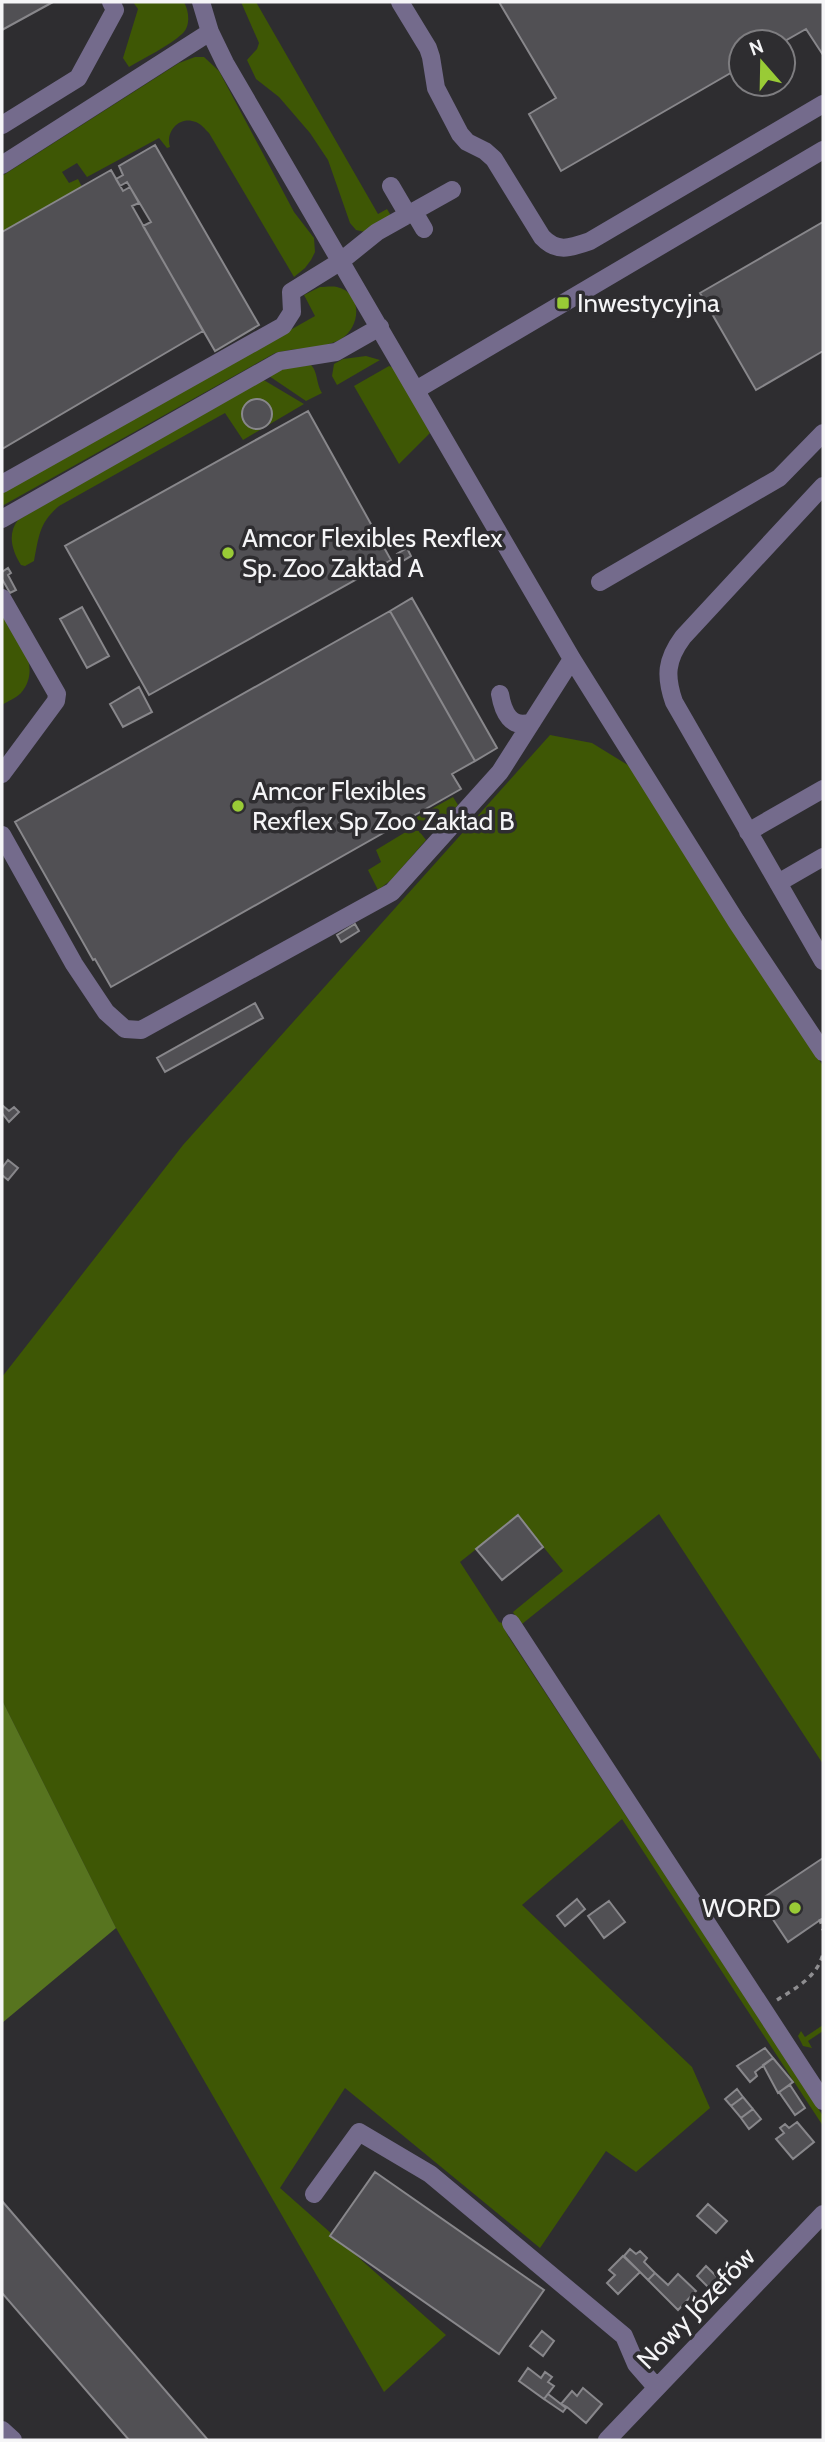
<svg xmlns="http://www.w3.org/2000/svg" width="825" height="2442" viewBox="0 0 825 2442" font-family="Cabin,sans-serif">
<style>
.green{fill:#3e5705}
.forest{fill:#57741f}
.building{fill:#515054;stroke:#88878b;stroke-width:2}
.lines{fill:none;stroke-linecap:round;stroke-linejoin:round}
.path{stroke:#8e8d90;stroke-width:3.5;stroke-dasharray:5 5;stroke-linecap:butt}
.minor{stroke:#746b8c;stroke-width:18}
.poi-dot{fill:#99cb36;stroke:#2e2d30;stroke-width:2.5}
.labels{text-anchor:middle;stroke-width:7;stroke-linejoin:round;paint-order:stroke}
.poi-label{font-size:26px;fill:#f5f5f7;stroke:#2e2d30;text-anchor:start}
.street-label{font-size:26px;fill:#f5f5f7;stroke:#2e2d30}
</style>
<rect width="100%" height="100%" fill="#2e2d30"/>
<path class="green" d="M 133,2 L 184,2 C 189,11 191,26 182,34 C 169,46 144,58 129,67 L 123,58 L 138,9 Z
M 241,2 L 256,2 L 378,214 L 387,209 L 390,214 L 390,219 L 365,232 L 356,230 L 350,223 L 328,160 L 310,133 L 279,97 L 256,79 L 247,60 L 257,49 L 259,43 Z
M 195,57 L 204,57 L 219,71 L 294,212 L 314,238 L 315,252 L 311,260 L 305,268 L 294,277 L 209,133 C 205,129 201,124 196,122 C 179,115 165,132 170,147 L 167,148 L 159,138 L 87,177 L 77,163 L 62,172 L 69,183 L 78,179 L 82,187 L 2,232 L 2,176 L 179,63 Z
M 320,287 C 325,287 332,286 337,287 C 363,293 361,327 341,339 C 321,350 296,347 275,353 L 2,506 L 2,493 L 315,316 L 304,295 Z
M 366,356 L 380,360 L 337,385 L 332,376 L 334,364 L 343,359 Z
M 311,365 C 318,372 316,384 322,393 L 306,401 L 269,376 L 282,369 Z
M 389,366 L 394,368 L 430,433 L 399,464 L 354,386 Z
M 262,379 L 304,404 L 243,440 L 225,413 L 59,506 C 39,523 39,536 34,561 L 25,566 L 21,565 C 12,551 7,534 18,520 Z
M 2,610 C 15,633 44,666 21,693 C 16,698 8,701 2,705 Z
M 550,735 L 592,743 L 631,767 L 823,1066 L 823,1764 L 659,1514 L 522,1624 L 519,1623 L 513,1612 L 563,1571 L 518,1516 L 460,1562 L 499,1622 L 502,1623 L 508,1636 L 823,2116 L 823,2126 L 622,1819 L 522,1905 L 692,2067 L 710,2108 L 636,2172 L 606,2151 L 540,2248 L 345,2088 L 280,2188 L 446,2335 L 384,2392 L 116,1928 L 2,1700 L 2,1377 L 183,1145 Z
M 453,797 L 458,805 L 441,822 L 417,820 L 406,823 Z
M 409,830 L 419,831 L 426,840 L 391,880 L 378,890 L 368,870 L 381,862 L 376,850 Z
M 823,2025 L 823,2031 L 808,2041 L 812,2048 L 803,2046 L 798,2036 L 801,2031 L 805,2037 Z"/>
<path class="forest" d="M 2,1700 L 116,1928 L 2,2023 Z"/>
<path class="building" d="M 2,2 L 53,2 L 2,30 Z
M 499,2 L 823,2 L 823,55 L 806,29 L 783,42 L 741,42 L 741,67 L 561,171 L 529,114 L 556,98 Z
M 155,145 L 259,325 L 215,351 L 143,226 L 151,222 L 127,182 L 120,186 L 116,179 L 123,175 L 119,166 Z
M 111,170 L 123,191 L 130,187 L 139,203 L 132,206 L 203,331 L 2,449 L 2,232 Z
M 823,222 L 823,351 L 756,390 L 700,293 Z
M242 414a15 15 0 1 1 30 0a15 15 0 1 1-30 0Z
M 308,411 L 391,560 L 149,695 L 65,546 Z
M 407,548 L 411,556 L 401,562 L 397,554 Z
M 8,568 L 11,573 L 8,575 L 16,590 L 10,593 L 2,579 L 2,572 Z
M 412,598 L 497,748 L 475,761 L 390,611 Z
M 82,607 L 109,656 L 87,668 L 60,619 Z
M 390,611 L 475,761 L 452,774 L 461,789 L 111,987 L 95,959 L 93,960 L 15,822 Z
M 139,687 L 152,712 L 123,727 L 110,704 Z
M 355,924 L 359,931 L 341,942 L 337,935 Z
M 255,1003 L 263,1018 L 165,1072 L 157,1058 Z
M 2,1105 L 9,1111 L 14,1107 L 19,1112 L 9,1122 L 2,1113 Z
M 8,1160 L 18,1168 L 8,1180 L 2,1175 L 2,1168 Z
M 518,1515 L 543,1547 L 502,1580 L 476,1549 Z
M 823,1858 L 823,1918 L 788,1942 L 760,1900 Z
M 577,1899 L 585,1909 L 565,1926 L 557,1916 Z
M 609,1901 L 625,1922 L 604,1938 L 588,1916 Z
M 765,2048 L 773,2058 L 755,2072 L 757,2076 L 750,2082 L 737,2066 Z
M 773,2058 L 793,2082 L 778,2093 L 763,2065 Z
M 790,2085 L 805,2108 L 795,2115 L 779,2092 Z
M 737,2089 L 743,2097 L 731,2106 L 725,2099 Z
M 743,2097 L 753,2109 L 741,2118 L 731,2106 Z
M 753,2109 L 761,2119 L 749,2129 L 741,2118 Z
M 797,2122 L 814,2142 L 793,2159 L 776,2139 L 784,2133 L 780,2128 L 785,2124 L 789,2128 Z
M 375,2172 L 544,2290 L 499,2354 L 330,2236 Z
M 2,2201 L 208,2440 L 129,2440 L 2,2293 Z
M 708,2204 L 727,2221 L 716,2233 L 697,2216 Z
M 630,2249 L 636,2254 L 640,2251 L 647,2258 L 644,2262 L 655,2273 L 648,2280 L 624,2256 Z
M 623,2256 L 640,2272 L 618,2294 L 607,2283 L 615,2275 L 609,2270 Z
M 706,2266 L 719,2279 L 710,2289 L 697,2276 Z
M 655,2273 L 668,2285 L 678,2274 L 696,2291 L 678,2310 L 648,2280 Z
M 542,2331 L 554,2341 L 543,2356 L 530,2346 Z
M 528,2368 L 541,2378 L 545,2372 L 552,2377 L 548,2382 L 554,2386 L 544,2399 L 519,2381 Z
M 583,2388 L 602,2404 L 586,2423 L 567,2407 L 561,2404 L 572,2391 L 577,2396 Z
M 548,2394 L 566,2408 L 563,2412 L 544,2399 Z"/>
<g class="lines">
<path class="path" d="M 820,1919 L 823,1930
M 777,2000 C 796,1988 817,1977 823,1954"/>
<path class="minor" d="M 201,2 L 210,32 L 225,63 L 572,659 L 736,921 L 823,1052
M 400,2 L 428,48 L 431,57 L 436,88 L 460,134 L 467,142 L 485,151 L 494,159 L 542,237 C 557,253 570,248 590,241 L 823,104
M 2,125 L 78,78 L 115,10 L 111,2
M 2,165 L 210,32
M 391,186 L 408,215
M 414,212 L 424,229
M 416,390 L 823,150
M 2,484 L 283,326 L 292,312 L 291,292 L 341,261 L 377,232 L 452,190
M 823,486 L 683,637 C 666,660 665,676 674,702 L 823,961
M 2,519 L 280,361 L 336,352 L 380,327
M 600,582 L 779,478 L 823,433
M 2,598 L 57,694 L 56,701 L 2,774
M 500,694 C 503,712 511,730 532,722
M 748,832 L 823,789
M 2,835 L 74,964 L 106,1012 L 125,1029 L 141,1030 L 392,892 L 500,772 L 572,659
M 778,883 L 823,857
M 511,1623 L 823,2101
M 314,2194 L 359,2132 L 430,2174 L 624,2336 L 636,2364 L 656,2387
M 2,2430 L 13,2440
M 607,2440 L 823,2214"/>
</g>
<g class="poi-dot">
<rect x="556" y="296" width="14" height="14" rx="3.5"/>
<circle cx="228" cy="553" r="7"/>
<circle cx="238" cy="806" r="7"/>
<circle cx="795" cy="1908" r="7"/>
</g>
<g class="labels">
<g class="poi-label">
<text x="577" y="312">Inwestycyjna</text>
<text x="242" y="547">Amcor Flexibles Rexflex<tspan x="242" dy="30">Sp. Zoo Zakład A</tspan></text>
<text x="252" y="800">Amcor Flexibles<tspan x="252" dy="30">Rexflex Sp Zoo Zakład B</tspan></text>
<text x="781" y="1917" text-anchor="end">WORD</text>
</g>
<g class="street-label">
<text transform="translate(696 2308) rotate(-46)" y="9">Nowy Józefów</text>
</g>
</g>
<rect width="825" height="2442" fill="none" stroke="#f5f5f7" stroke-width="7"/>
<g transform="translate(762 63) rotate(340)"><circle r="33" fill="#2e2d30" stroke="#7e7d80" stroke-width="2"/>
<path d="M0-5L12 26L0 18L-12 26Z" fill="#99cb36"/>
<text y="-10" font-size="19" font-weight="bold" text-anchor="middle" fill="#f5f5f7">N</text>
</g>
</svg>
